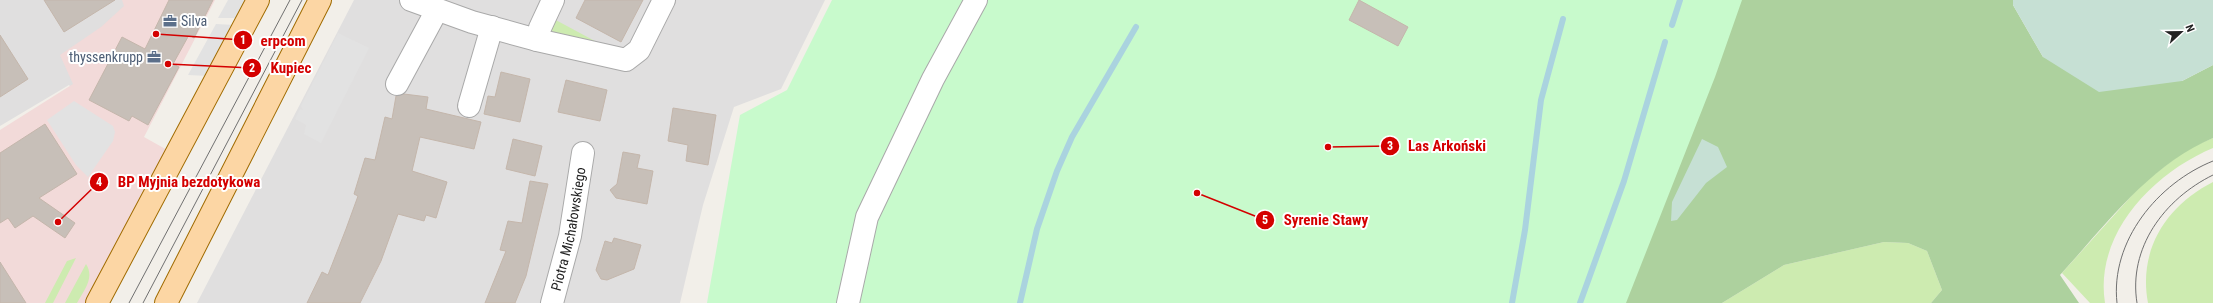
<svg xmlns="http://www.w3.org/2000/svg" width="2213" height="303" viewBox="0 0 2213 303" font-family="'Roboto Condensed',sans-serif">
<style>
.residential{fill:#e0dfdf}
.commercial{fill:#f2dad9}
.grass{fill:#cdebb0}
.forest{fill:#add19e}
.wetland{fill:#c6e0d4}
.park{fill:#c8facc}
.parking{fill:#e2e2e2}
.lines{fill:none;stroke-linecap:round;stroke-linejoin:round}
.stream{stroke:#aad3df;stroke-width:6}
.building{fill:#c7bfb8;stroke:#c4b6ab}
.minor-casing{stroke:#a9a9a9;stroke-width:24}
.major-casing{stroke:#a06b00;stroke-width:24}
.minor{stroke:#fff;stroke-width:22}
.major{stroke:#fcd6a4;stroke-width:22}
.tram{stroke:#707070;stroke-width:1}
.labels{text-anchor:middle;stroke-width:4;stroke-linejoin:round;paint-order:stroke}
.service-label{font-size:14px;fill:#4e5e75;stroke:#fff;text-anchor:start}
.street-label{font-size:14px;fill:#222;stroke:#fff}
.leader{fill:none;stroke:#d40000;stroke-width:1.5}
.callout-dot{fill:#d40000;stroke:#fff;stroke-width:1.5}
.mark-label{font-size:12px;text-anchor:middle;font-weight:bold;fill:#fff}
.callout-label{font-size:15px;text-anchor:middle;font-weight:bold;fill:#d40000;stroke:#fff;stroke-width:4;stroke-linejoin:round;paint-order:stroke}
</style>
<rect width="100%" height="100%" fill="#f2efe9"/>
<path class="residential" d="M 0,0 L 145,0 L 83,101 L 69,85 L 0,126 Z
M 354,0 L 825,0 L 781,89 L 734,107 L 703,205 L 680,303 L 197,303 Z"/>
<path class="commercial" d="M 122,0 L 215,0 L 144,137 L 169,151 L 88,303 L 0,303 L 0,130 L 73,84 L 60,55 L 101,27 L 124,6 Z"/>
<path class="grass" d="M 552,18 L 606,47 L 553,33 L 551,27 Z
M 2213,138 L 2213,148 C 2153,173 2094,234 2105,303 L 2090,303 L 2062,273 L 2144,182 L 2189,148 Z
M 2213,182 L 2213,303 L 2148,303 C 2138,250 2166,206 2213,182 Z
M 1884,242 L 1908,243 L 1927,251 L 1942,290 L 1931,303 L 1722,303 L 1784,265 Z
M 76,258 L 53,303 L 45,303 L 67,261 Z
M 86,264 C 95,278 84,290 77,303 L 65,303 Z"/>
<path class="forest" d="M 1578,0 L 2013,0 L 2013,5 L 2043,57 L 2182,81 L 2213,65 L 2213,138 C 2149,165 2106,225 2060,275 L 2079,303 L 1931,303 L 1942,290 L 1927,251 L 1908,243 L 1884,242 L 1784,265 L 1722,303 L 1601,303 Z"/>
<path class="wetland" d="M 2013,0 L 2213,0 L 2213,65 L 2182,81 L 2099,92 L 2043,57 L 2013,5 Z
M 1702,139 L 1718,147 L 1727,167 L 1706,183 L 1677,220 L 1671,221 L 1672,202 Z"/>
<path class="park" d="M 832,0 L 1742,0 L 1715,77 L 1626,303 L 707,303 L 740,115 L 787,90 Z"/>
<path class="parking" d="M 228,0 L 249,0 L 239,18 L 218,18 Z
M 216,24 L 235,25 L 208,76 L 188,75 Z
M 338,33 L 369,48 L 321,143 L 304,134 L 306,125 L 295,119 L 300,109 L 303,110 L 301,106 Z
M 74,101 L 113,126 L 115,132 L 113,141 L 88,177 L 76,165 L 47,120 Z"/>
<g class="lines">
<path class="stream" d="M 1672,25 L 1680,0
M 1020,303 L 1037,229 L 1057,171 L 1072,137 L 1136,27
M 1512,303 L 1525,230 L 1541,100 L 1563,19
M 1580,303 L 1624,181 L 1665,42"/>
</g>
<path class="building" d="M 44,0 L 115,0 L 64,32 Z
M 169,0 L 213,0 L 194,38 L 189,35 L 173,64 L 179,67 L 148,125 L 132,116 L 129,121 L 89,100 L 122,37 L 145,49 Z
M 585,0 L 643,0 L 621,42 L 576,18 Z
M 1359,0 L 1408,27 L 1398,46 L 1349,20 Z
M 0,35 L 28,79 L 0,97 Z
M 501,72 L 530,79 L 520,122 L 484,114 L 488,96 L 495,97 Z
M 566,80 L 607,90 L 600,121 L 558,112 Z
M 404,94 L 428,97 L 426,109 L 481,122 L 474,149 L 420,137 L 412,171 L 447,182 L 436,218 L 426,215 L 424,221 L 398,214 L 381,261 L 360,303 L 307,303 L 322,272 L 328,275 L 346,229 L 358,196 L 354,194 L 365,158 L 375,160 L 385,117 L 392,119 L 396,96 Z
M 673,108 L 716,115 L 708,165 L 686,161 L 688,145 L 668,141 Z
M 45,124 L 77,174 L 39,198 L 75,223 L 65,238 L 33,216 L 15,228 L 8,218 L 0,223 L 0,153 Z
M 513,139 L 542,146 L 535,176 L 506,169 Z
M 623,152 L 640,155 L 637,168 L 653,171 L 647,204 L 616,198 L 610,190 L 617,184 Z
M 530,181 L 548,184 L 526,276 L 515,303 L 485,303 L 506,251 L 500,250 L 508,221 L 522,223 Z
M 614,238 L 641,245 L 634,269 L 607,280 L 601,279 L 596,270 L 605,241 L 612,243 Z
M 0,262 L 26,303 L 0,303 Z"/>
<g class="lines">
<g class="minor-casing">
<g id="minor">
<path d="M 411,0 L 472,22 L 537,40 L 540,28 L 553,0"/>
<path d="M 537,40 L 626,60 L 639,50 L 664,0"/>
<path d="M 397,84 L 437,10"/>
<path d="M 469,106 L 492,27"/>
<path id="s1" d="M 552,303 L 570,236 L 583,153"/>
<path d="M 848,303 L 867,217 L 933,79 L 976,0"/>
</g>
</g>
<g class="major-casing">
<path id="major" d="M 97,303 L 258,0
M 166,303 L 320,0"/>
</g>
<use href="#minor" class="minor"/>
<use href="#major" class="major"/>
<path class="tram" d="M 129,303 L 290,0
M 143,303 L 302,0
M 2117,303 C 2110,241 2158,183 2213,161
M 2137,303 C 2128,248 2164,199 2213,175"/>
</g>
<defs>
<g id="office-bare" transform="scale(1.08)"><path d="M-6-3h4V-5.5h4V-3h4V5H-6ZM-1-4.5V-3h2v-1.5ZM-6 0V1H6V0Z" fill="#5c6f8a" stroke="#fff" stroke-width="2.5" paint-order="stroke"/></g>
</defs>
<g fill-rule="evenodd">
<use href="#office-bare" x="170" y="21"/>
<use href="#office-bare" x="154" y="57"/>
</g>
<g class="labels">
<g class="service-label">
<text x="181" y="26">Silva</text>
<text x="143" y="62" text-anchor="end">thyssenkrupp</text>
</g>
<g class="street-label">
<text dy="5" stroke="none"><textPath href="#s1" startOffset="76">Piotra Michałowskiego</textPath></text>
</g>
</g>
<path class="leader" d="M156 34L243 40M168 64L252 68M1328 147L1390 146M58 222L99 182M1197 193L1265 220"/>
<g class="callout-dot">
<circle cx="156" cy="34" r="4"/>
<circle cx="168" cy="64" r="4"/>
<circle cx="1328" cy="147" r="4"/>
<circle cx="58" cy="222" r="4"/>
<circle cx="1197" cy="193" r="4"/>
<circle cx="243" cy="40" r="10"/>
<circle cx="252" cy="68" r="10"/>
<circle cx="1390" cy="146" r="10"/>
<circle cx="99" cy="182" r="10"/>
<circle cx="1265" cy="220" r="10"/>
</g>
<g class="mark-label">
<text x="243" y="44">1</text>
<text x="252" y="72">2</text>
<text x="1390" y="150">3</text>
<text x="99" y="186">4</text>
<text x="1265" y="224">5</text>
</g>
<g class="callout-label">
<text x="283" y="46">erpcom</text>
<text x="291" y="73">Kupiec</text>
<text x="1447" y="151">Las Arkoński</text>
<text x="189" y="187">BP Myjnia bezdotykowa</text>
<text x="1326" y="225">Syrenie Stawy</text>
</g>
<g transform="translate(2181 32) rotate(68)" stroke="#ffffff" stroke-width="3" paint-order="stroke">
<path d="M0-3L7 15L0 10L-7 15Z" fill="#222222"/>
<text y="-6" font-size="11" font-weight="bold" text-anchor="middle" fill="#222222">N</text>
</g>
</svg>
